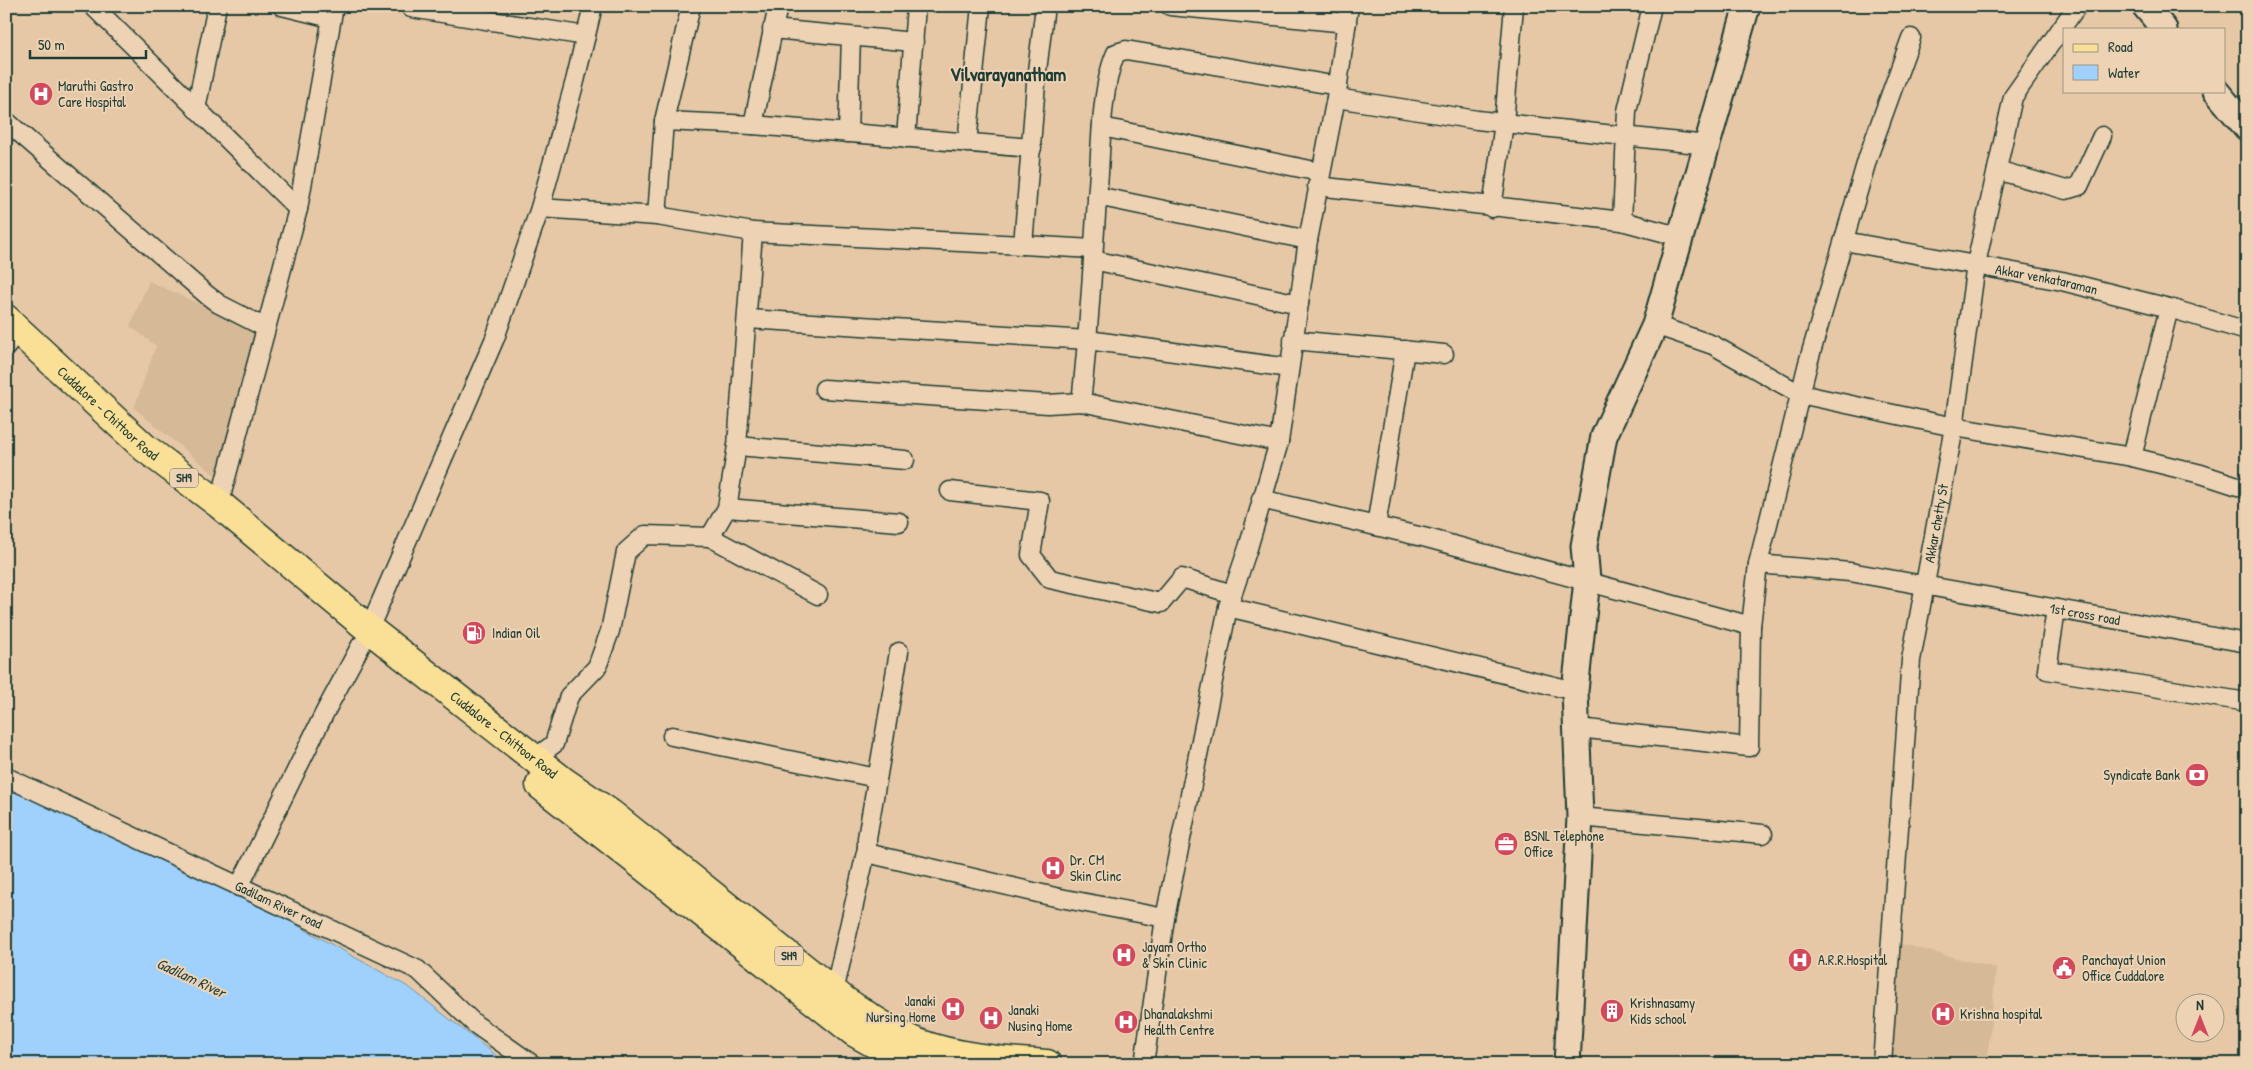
<svg xmlns="http://www.w3.org/2000/svg" width="2253" height="1070" viewBox="0 0 2253 1070" font-family="'Patrick Hand',sans-serif">
<style>
.built{fill:#d6b997}
.water{fill:#a0d1fd;stroke:#6c96ad}
.lines{fill:none;stroke-linecap:round;stroke-linejoin:round}
.street-casing{stroke:#1f3d34;stroke-width:21}
.secondary-casing{stroke:#1f3d34;stroke-width:29}
.primary-casing{stroke:#1f3d34;stroke-width:31}
.street{stroke:#edd2b4;stroke-width:18}
.secondary{stroke:#edd2b4;stroke-width:25}
.primary{stroke:#fadf96;stroke-width:28}
.labels{text-anchor:middle;stroke-width:4;stroke-linejoin:round;paint-order:stroke}
.shield{fill:#edd2b4;stroke:#5d6a5a;stroke-width:1}
.shield-label{font-size:12px;font-weight:bold;fill:#1f3d34}
.poi-label{font-size:14px;fill:#1f3d34;stroke:#edd2b4;text-anchor:start}
.street-label{font-size:14px;fill:#1f3d34;stroke:#edd2b4}
.water-label{font-size:15px;font-style:italic;fill:#25443e;stroke:#edd2b4}
.district-label{font-size:19px;font-weight:bold;fill:#1f3d34;stroke:#edd2b4}
</style>
<rect width="100%" height="100%" fill="#e6c8a6"/>
<filter id="ink" filterUnits="userSpaceOnUse"><feTurbulence type="fractalNoise" baseFrequency=".02" numOctaves="2"/><feDisplacementMap in="SourceGraphic" scale="10" xChannelSelector="R" yChannelSelector="G"/><feConvolveMatrix kernelMatrix="1 2 1 2 8 2 1 2 1" color-interpolation-filters="sRGB"/></filter>
<g filter="url(#ink)">
<path class="built" d="M 149,281 L 267,335 L 227,485 L 134,408 L 156,346 L 130,326 Z
M 1901,944 L 1996,968 L 1987,1064 L 1891,1064 Z"/>
<path class="water" d="M 6,782 L 187,864 L 410,988 L 507,1064 L 6,1064 Z"/>
<g class="lines">
<g class="street-casing">
<g id="street">
<path d="M 93,6 L 298,209"/>
<path d="M 282,6 L 331,18"/>
<path d="M 1045,6 L 1037,71 L 1023,245 L 1093,249"/>
<path d="M 1170,6 L 1347,23"/>
<path d="M 411,8 L 586,36"/>
<path d="M 772,29 L 914,42"/>
<path d="M 1336,98 L 1477,120 L 1707,145"/>
<path d="M 196,109 L 217,6"/>
<path d="M 6,121 L 207,295 L 219,304 L 266,328"/>
<path d="M 664,121 L 753,125 L 1032,148"/>
<path d="M 753,125 L 778,6"/>
<path d="M 1102,127 L 1320,172"/>
<path d="M 848,133 L 851,37"/>
<path d="M 906,138 L 916,6"/>
<path d="M 967,143 L 981,6"/>
<path d="M 1997,170 L 2066,190 L 2079,186 L 2102,136"/>
<path d="M 1317,186 L 1622,221 L 1681,237"/>
<path d="M 1097,196 L 1308,240"/>
<path d="M 540,208 L 657,216 L 753,232 L 737,446 L 727,508 L 710,537 L 818,595"/>
<path d="M 1492,208 L 1504,123 L 1514,6"/>
<path d="M 657,216 L 664,121 L 691,6"/>
<path d="M 1622,221 L 1627,111 L 1652,6"/>
<path d="M 753,232 L 1023,245"/>
<path id="s1" d="M 1844,241 L 2062,281 L 2169,308 L 2247,331"/>
<path d="M 1093,260 L 1299,304"/>
<path d="M 748,319 L 1088,340 L 1289,368"/>
<path d="M 1655,325 L 1713,345 L 1800,394 L 1954,427 L 2132,457 L 2201,474 L 2247,489"/>
<path d="M 1293,340 L 1444,354"/>
<path d="M 6,346 L 7,346"/>
<path d="M 824,389 L 1048,404 L 1081,402 L 1279,442"/>
<path d="M 1081,402 C 1090,326 1093,250 1099,173 C 1101,139 1102,84 1116,53 L 1126,50 L 1338,86"/>
<path d="M 737,446 L 905,460"/>
<path d="M 2132,457 L 2169,308"/>
<path d="M 950,491 L 1040,501 L 1031,555 L 1050,579 L 1161,603 L 1182,578 L 1232,594"/>
<path d="M 1261,499 L 1427,538 L 1751,626"/>
<path d="M 219,504 L 298,209 L 334,6"/>
<path d="M 727,508 L 899,522"/>
<path d="M 1376,526 L 1405,350"/>
<path id="s2" d="M 1758,564 L 1850,572 L 2247,643"/>
<path d="M 1228,607 L 1575,691"/>
<path d="M 2056,609 L 2047,670 L 2247,702"/>
<path d="M 369,629 L 495,338 L 540,208 L 575,81 L 593,6"/>
<path d="M 899,652 L 867,838 L 867,848 L 871,854 L 1055,897 L 1165,918"/>
<path d="M 1578,728 L 1749,747 L 1751,626 L 1758,564 L 1808,363 L 1868,157 L 1911,38"/>
<path d="M 672,736 L 877,778"/>
<path d="M 535,758 L 554,744 L 569,696 L 597,667 L 610,631 L 626,552 L 645,535 L 710,537"/>
<path id="s3" d="M 6,777 L 418,970 L 475,1024 L 532,1064"/>
<path d="M 1580,817 L 1763,834"/>
<path d="M 239,887 L 324,714 L 361,645"/>
<path d="M 834,992 L 867,848"/>
<path d="M 1144,1064 L 1165,918 L 1228,607 L 1248,548 L 1279,442 L 1308,240 L 1336,98 L 1349,6"/>
<path id="s4" d="M 1882,1064 L 1911,660 L 1954,427 L 1976,264 L 2013,97 L 2077,6"/>
</g>
</g>
<g class="secondary-casing">
<path id="secondary" d="M 2145,6 L 2164,29
M 2216,91 L 2247,128
M 1567,1064 L 1580,817 L 1575,691 L 1587,580 L 1584,546 L 1604,436 L 1655,325 L 1747,6"/>
</g>
<g class="primary-casing">
<g id="primary">
<path id="s5" d="M 6,319 L 145,448 L 219,504 L 369,629 L 563,781 L 611,814 L 845,1001 C 868,1016 892,1033 918,1043 C 958,1058 1005,1061 1047,1064"/>
<path d="M 540,785 L 854,1032 L 884,1049 L 924,1064"/>
</g>
</g>
<use href="#street" class="street"/>
<use href="#secondary" class="secondary"/>
<use href="#primary" class="primary"/>
</g>
</g>
<defs>
<g id="hospital-disc" transform="scale(1.25)"><circle r="9.5" fill="#d1495b" stroke="#edd2b4"/><path d="M-5-5h3v3.5h4V-5h3V5h-3V1.5h-4V5h-3Z" fill="#fff"/></g>
<g id="fuel-disc" transform="scale(1.25)"><circle r="9.5" fill="#d1495b" stroke="#edd2b4"/><path d="M-5.5-6h7V0h2V4h1.3V-2.5L3-4.5l.8-.8L6-3V5H2.5V1h-1V6h-7ZM-4.2-4.7v3.2H.2V-4.7Z" fill="#fff"/></g>
<g id="bank-disc" transform="scale(1.25)"><circle r="9.5" fill="#d1495b" stroke="#edd2b4"/><path d="M-6-4H6V4H-6ZM0-2.3a2.3 2.3 0 1 0 0 4.6a2.3 2.3 0 1 0 0-4.6Z" fill="#fff"/></g>
<g id="office-disc" transform="scale(1.25)"><circle r="9.5" fill="#d1495b" stroke="#edd2b4"/><path d="M-6-3h4V-5.5h4V-3h4V5H-6ZM-1-4.5V-3h2v-1.5ZM-6 0V1H6V0Z" fill="#fff"/></g>
<g id="civic-disc" transform="scale(1.25)"><circle r="9.5" fill="#d1495b" stroke="#edd2b4"/><path d="M-.6-6.5H3V-4.5H.6V-3L4-1V1h2V6H-6V1h2V-1L-.6-3ZM-1.2 2.5V6h2.4V2.5Z" fill="#fff"/></g>
<g id="building-disc" transform="scale(1.25)"><circle r="9.5" fill="#d1495b" stroke="#edd2b4"/><path d="M-4-6H4V6H1V3H-1V6H-4ZM-2.5-4.3h1.7v1.8h-1.7ZM.8-4.3h1.7v1.8H.8ZM-2.5-1h1.7V.8h-1.7ZM.8-1h1.7V.8H.8Z" fill="#fff"/></g>
</defs>
<g fill-rule="evenodd">
<use href="#hospital-disc" x="41" y="94"/>
<use href="#fuel-disc" x="474" y="633"/>
<use href="#bank-disc" x="2197" y="775"/>
<use href="#office-disc" x="1506" y="844"/>
<use href="#hospital-disc" x="1053" y="868"/>
<use href="#hospital-disc" x="1124" y="955"/>
<use href="#hospital-disc" x="1800" y="960"/>
<use href="#civic-disc" x="2064" y="968"/>
<use href="#hospital-disc" x="953" y="1009"/>
<use href="#building-disc" x="1612" y="1011"/>
<use href="#hospital-disc" x="1943" y="1014"/>
<use href="#hospital-disc" x="991" y="1018"/>
<use href="#hospital-disc" x="1126" y="1022"/>
</g>
<g class="labels">
<g class="shield">
<rect x="170" y="468.5" width="28" height="19" rx="4"/>
<rect x="775" y="946.5" width="28" height="19" rx="4"/>
</g>
<g class="shield-label">
<text x="184" y="482">SH9</text>
<text x="789" y="960">SH9</text>
</g>
<g class="poi-label">
<text x="58" y="91">Maruthi Gastro<tspan x="58" dy="16">Care Hospital</tspan></text>
<text x="492" y="638">Indian Oil</text>
<text x="2180" y="780" text-anchor="end">Syndicate Bank</text>
<text x="1524" y="841">BSNL Telephone<tspan x="1524" dy="16">Office</tspan></text>
<text x="1070" y="865">Dr. CM<tspan x="1070" dy="16">Skin Clinc</tspan></text>
<text x="1142" y="952">Jayam Ortho<tspan x="1142" dy="16">&amp; Skin Clinic</tspan></text>
<text x="1818" y="965">A.R.R.Hospital</text>
<text x="2082" y="965">Panchayat Union<tspan x="2082" dy="16">Office Cuddalore</tspan></text>
<text x="936" y="1006" text-anchor="end">Janaki<tspan x="936" dy="16">Nursing Home</tspan></text>
<text x="1630" y="1008">Krishnasamy<tspan x="1630" dy="16">Kids school</tspan></text>
<text x="1008" y="1015">Janaki<tspan x="1008" dy="16">Nusing Home</tspan></text>
<text x="1144" y="1019">Dhanalakshmi<tspan x="1144" dy="16">Health Centre</tspan></text>
<text x="1960" y="1019">Krishna hospital</text>
</g>
<g class="street-label">
<text dy="5" stroke="none"><textPath href="#s1" startOffset="206">Akkar venkataraman</textPath></text>
<text dy="5" stroke="none"><textPath href="#s5" startOffset="139">Cuddalore - Chittoor Road</textPath></text>
<text dy="5" stroke="none"><textPath href="#s4" startOffset="544">Akkar chetty St</textPath></text>
<text dy="5" stroke="none"><textPath href="#s2" startOffset="331">1st cross road</textPath></text>
<text dy="5" stroke="none"><textPath href="#s5" startOffset="649">Cuddalore - Chittoor Road</textPath></text>
<text dy="5" stroke="none"><textPath href="#s3" startOffset="301">Gadilam River road</textPath></text>
</g>
<g class="water-label">
<text transform="translate(191 978) rotate(25)" y="5">Gadilam River</text>
</g>
<g class="district-label">
<text x="1008" y="81">Vilvarayanatham</text>
</g>
</g>
<rect width="2253" height="1070" fill="none" stroke="#edd2b4" stroke-width="25"/>
<rect x="12" y="12" width="2228" height="1045" fill="none" stroke="#1f3d34" stroke-width="2" filter="url(#ink)"/>
<rect x="2063" y="28" width="162" height="65" fill="#edd2b4" stroke="#9b9681"/>
<rect x="2073" y="44" width="25" height="8" fill="#fadf96" stroke="#9b9681"/>
<text x="2108" y="52" font-size="15" fill="#1f3d34">Road</text>
<rect x="2073" y="65" width="25" height="15" fill="#a0d1fd" stroke="#9b9681"/>
<text x="2108" y="78" font-size="15" fill="#1f3d34">Water</text>
<g transform="translate(2200 1018)"><circle r="24" fill="#edd2b4" stroke="#9b9681"/>
<path d="M0-4L9 19L0 12L-9 19Z" fill="#d1495b"/>
<text y="-8" font-size="14" font-weight="bold" text-anchor="middle" fill="#1f3d34">N</text>
</g>
<path d="M30 50v8h116v-8" fill="none" stroke="#1f3d34" stroke-width="2.5"/>
<text x="38" y="50" font-size="15" fill="#1f3d34" stroke="#edd2b4" stroke-width="4" paint-order="stroke">50 m</text>
</svg>
